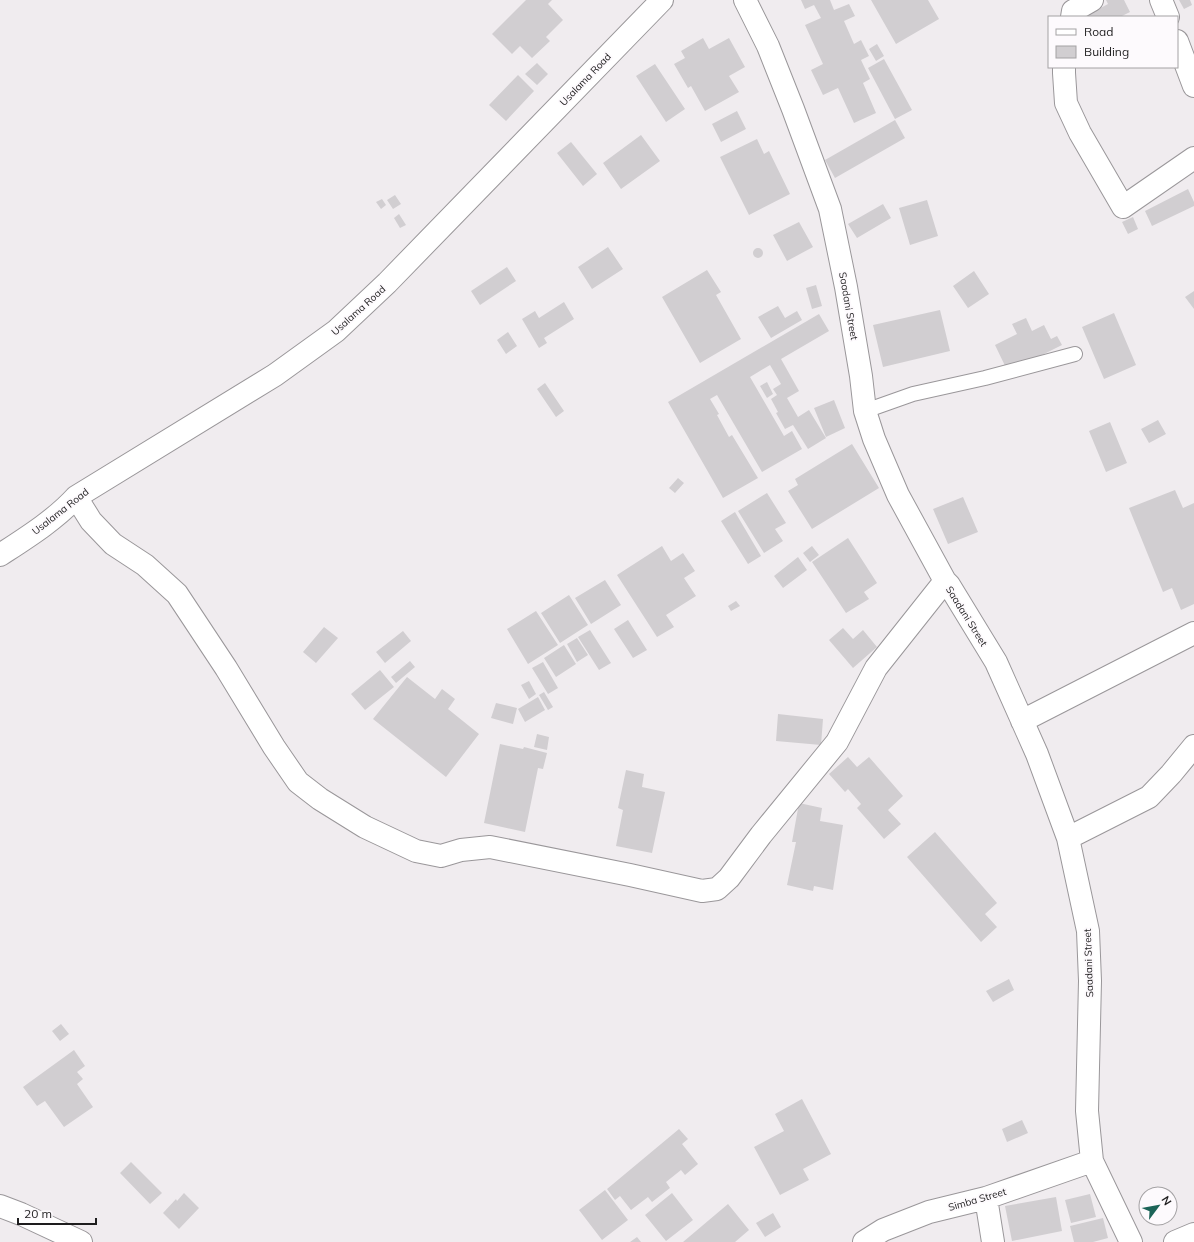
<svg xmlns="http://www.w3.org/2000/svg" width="1194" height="1242" viewBox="0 0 1194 1242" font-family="Mulish,sans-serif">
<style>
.building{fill:#d1ced1}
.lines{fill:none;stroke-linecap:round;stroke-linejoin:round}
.lane-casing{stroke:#9a979a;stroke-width:16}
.street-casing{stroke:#9a979a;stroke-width:24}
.lane{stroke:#fff;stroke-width:14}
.street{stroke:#fff;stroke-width:22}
.labels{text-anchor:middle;stroke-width:3.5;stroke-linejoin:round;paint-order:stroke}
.street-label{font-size:10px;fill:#1e1d1e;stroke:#fdfafd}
</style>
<rect width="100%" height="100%" fill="#f0ecef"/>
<path class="building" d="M 526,0 L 552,0 L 548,4 L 563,20 L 546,37 L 550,41 L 532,58 L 520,46 L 512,54 L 492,34 Z
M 801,0 L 830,0 L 834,10 L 849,4 L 855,16 L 844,21 L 854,44 L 861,40 L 869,56 L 861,60 L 870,79 L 863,83 L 876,113 L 854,123 L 838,88 L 823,95 L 811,70 L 823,64 L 805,25 L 821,18 L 814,5 L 805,9 Z
M 871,0 L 928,0 L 939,19 L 896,44 Z
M 1106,0 L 1124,0 L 1130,12 L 1120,17 L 1084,17 L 1108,4 Z
M 1179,0 L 1190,0 L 1192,5 L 1184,9 Z
M 703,38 L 709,49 L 729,38 L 745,67 L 729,76 L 739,92 L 705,111 L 691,86 L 688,88 L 674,64 L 685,58 L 681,51 Z
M 877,44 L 884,56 L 876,61 L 869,49 Z
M 884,59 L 912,110 L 895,119 L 868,68 Z
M 537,63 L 548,74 L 537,85 L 525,74 Z
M 655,64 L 685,109 L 666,122 L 636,76 Z
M 518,75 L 534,91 L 506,121 L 489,105 Z
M 737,111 L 746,129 L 721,142 L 712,124 Z
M 895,120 L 905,138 L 835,178 L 825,160 Z
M 641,135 L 660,161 L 621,189 L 603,163 Z
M 757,139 L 764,154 L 769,151 L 790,194 L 749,215 L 720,157 Z
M 571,142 L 597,174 L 583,186 L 557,153 Z
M 1188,189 L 1194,202 L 1194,206 L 1152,226 L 1145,211 Z
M 395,195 L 401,204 L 393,209 L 387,200 Z
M 382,199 L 386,205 L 381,209 L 376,202 Z
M 927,200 L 938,236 L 910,245 L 899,208 Z
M 883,204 L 891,218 L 857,238 L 848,224 Z
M 399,214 L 406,225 L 400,228 L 394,218 Z
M 1133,217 L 1138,229 L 1128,234 L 1122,222 Z
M 799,222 L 813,247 L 787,261 L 773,235 Z
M 608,247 L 623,269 L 592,289 L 578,267 Z
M753 253a5 5 0 1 1 10 0a5 5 0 1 1-10 0Z
M 507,267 L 516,281 L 480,305 L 471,291 Z
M 707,270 L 721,292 L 716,295 L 741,339 L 700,363 L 662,297 Z
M 974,271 L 989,294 L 968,308 L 953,286 Z
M 816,285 L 822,306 L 812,309 L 806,288 Z
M 1194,291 L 1194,309 L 1185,297 Z
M 564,302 L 574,319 L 544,338 L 547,343 L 539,348 L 522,319 L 535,311 L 539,318 Z
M 778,306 L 785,318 L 797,311 L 802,320 L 771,338 L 758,317 Z
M 940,310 L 950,351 L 883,367 L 873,325 Z
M 1114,313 L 1136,365 L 1104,379 L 1082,327 Z
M 819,314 L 829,331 L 781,359 L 799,391 L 787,398 L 798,417 L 809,410 L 826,438 L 808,449 L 793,425 L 785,429 L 776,413 L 778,412 L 771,399 L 777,395 L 773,389 L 781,384 L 770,365 L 750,377 L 784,436 L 792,431 L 802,449 L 762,472 L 717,395 L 710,399 L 719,414 L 717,415 L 729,437 L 732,435 L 758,478 L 723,498 L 668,402 Z
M 1026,318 L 1032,331 L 1044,325 L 1051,339 L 1057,336 L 1062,345 L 1008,372 L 995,345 L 1017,334 L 1012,324 Z
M 508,332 L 517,346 L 506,354 L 497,340 Z
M 767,382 L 773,394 L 767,398 L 760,386 Z
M 545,383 L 564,411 L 556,417 L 537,389 Z
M 834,400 L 845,428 L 826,437 L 814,408 Z
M 1158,420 L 1166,434 L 1149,443 L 1141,429 Z
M 1110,422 L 1127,463 L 1106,472 L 1089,431 Z
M 852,444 L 879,488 L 812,529 L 788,491 L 798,485 L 795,479 Z
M 678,478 L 684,483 L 675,493 L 669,488 Z
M 1175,490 L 1183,508 L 1194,503 L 1194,604 L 1181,610 L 1172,588 L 1163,592 L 1129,508 Z
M 767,493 L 786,523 L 775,529 L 783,541 L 764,553 L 738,511 Z
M 963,497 L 978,532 L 948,544 L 933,509 Z
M 735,512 L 761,556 L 748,564 L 721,521 Z
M 848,538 L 877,583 L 864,592 L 869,599 L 846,613 L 812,562 Z
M 662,546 L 671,561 L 683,553 L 695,571 L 684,578 L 696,596 L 666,615 L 674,627 L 657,637 L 617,575 Z
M 812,546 L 819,555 L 810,562 L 803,553 Z
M 798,557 L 807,570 L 783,588 L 774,576 Z
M 605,580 L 621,605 L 591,624 L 575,598 Z
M 569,595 L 588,625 L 560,643 L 541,613 Z
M 736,601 L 740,606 L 731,611 L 728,606 Z
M 536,611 L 558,645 L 528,664 L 507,629 Z
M 628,620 L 647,650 L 633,658 L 614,629 Z
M 324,627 L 338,638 L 316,663 L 303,652 Z
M 843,628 L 853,639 L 863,630 L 877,647 L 853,668 L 829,640 Z
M 590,630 L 611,663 L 599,670 L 578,637 Z
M 403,631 L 411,641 L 385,663 L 376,652 Z
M 577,638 L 588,655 L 577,662 L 567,644 Z
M 564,645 L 576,664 L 556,677 L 544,658 Z
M 410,661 L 415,667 L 396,683 L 391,677 Z
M 543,662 L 558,688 L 548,694 L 532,668 Z
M 380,670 L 394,687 L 365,710 L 351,694 Z
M 407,677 L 435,699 L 442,689 L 455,699 L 448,709 L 479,734 L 446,777 L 373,719 Z
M 529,681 L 536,694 L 529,699 L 521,685 Z
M 544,692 L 553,707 L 548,710 L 539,695 Z
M 538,697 L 545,710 L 525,722 L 518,709 Z
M 496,703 L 517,708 L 513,724 L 491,718 Z
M 778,714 L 823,719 L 821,745 L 776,741 Z
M 537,734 L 549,737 L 547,750 L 534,747 Z
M 500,744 L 523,749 L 524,747 L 547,753 L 543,769 L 538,768 L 525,832 L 484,823 Z
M 848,757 L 857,767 L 869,757 L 903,796 L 888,810 L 901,824 L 884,839 L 857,808 L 861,804 L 848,789 L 845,792 L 829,774 Z
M 626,770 L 644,774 L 642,787 L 665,792 L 652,853 L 616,846 L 623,810 L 618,808 Z
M 799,803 L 822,808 L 820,821 L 843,825 L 833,890 L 814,886 L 813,891 L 787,885 L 796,842 L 792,842 Z
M 935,832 L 997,903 L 985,914 L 997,927 L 981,942 L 907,857 Z
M 1009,979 L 1014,990 L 993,1002 L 986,991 Z
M 61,1024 L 69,1034 L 60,1041 L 52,1031 Z
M 74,1050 L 85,1066 L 77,1072 L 83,1079 L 77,1084 L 93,1107 L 64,1127 L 45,1101 L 37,1106 L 23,1087 Z
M 802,1099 L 831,1154 L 803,1169 L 809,1180 L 780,1195 L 754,1147 L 784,1131 L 775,1114 Z
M 1022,1120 L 1028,1133 L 1007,1142 L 1002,1129 Z
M 679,1129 L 688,1139 L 682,1144 L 698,1164 L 685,1175 L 681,1170 L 666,1182 L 670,1188 L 652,1202 L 648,1197 L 631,1210 L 620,1196 L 615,1200 L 607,1189 Z
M 131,1162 L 162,1193 L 150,1204 L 120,1173 Z
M 605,1190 L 628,1220 L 602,1240 L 579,1210 Z
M 184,1193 L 199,1208 L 179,1229 L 163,1213 L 176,1199 L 177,1201 Z
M 672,1193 L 693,1220 L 666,1241 L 645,1215 Z
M 1090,1194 L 1096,1217 L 1071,1223 L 1065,1200 Z
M 1056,1197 L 1062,1231 L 1012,1241 L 1005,1206 Z
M 728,1204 L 749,1230 L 735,1242 L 683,1242 Z
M 773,1213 L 781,1227 L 765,1237 L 756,1223 Z
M 1103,1218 L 1108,1238 L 1093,1242 L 1074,1242 L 1070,1226 Z
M 637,1237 L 641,1242 L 630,1242 Z"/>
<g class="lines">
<g class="lane-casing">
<path id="lane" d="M 865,411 L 913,394 L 985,378 L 1075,354"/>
</g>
<g class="street-casing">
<path id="street" d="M 745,0 L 768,46 L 793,109 L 830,209 L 846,287 L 861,376 L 865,411 L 874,439 L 898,495 L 945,581 L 949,585 L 996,662 L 1037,754 L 1068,838 L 1088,931 L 1090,981 L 1087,1111 L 1092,1161 L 1131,1242
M 1161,0 L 1168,17
M 1072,17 L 1073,11 L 1092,0
M 1177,41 L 1194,86
M 1064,67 L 1064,73 L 1066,103 L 1080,133 L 1123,207 L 1194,158
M 76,497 L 91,521 L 113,544 L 145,565 L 177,594 L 226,668 L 274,747 L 298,782 L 320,799 L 365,827 L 416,851 L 441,856 L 461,850 L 490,847 L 630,875 L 702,891 L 717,889 L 729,878 L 761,835 L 837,742 L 876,668 L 945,581
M 0,555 C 26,538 55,520 76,497 L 275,375 L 336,331 L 387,283 L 662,0
M 1022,721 L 1194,633
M 1068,838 L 1149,797 L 1171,774 L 1194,746
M 986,1198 L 993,1242
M 0,1206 L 21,1214 L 81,1242
M 864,1242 L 883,1230 L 929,1212 L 986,1198 L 1092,1161
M 1175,1242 L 1194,1234"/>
</g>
<use href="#lane" class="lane"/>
<use href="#street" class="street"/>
</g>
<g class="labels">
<g class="street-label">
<text transform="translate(585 79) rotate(-46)" y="4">Usalama Road</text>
<text transform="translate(849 306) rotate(80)" y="4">Saadani Street</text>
<text transform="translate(358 310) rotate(-42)" y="4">Usalama Road</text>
<text transform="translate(60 511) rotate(-38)" y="4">Usalama Road</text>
<text transform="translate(967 616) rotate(58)" y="4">Saadani Street</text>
<text transform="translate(1088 963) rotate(-92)" y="4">Saadani Street</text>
<text transform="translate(977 1199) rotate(-16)" y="4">Simba Street</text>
</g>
</g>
<rect x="1048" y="16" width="130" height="52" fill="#fdfafd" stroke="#a4a2a4"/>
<rect x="1056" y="29" width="20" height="6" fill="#ffffff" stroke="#a4a2a4"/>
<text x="1084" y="36" font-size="12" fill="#1e1d1e">Road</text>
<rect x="1056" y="46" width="20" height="12" fill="#d1ced1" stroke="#a4a2a4"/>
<text x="1084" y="56" font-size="12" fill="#1e1d1e">Building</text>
<g transform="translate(1158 1206) rotate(58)"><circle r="19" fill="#fdfafd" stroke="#a4a2a4"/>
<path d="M0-3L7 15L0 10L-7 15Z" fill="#1c6458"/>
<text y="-6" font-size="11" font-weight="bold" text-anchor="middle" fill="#1e1d1e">N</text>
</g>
<path d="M18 1218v6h78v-6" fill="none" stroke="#1e1d1e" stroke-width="2"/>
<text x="24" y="1218" font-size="12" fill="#1e1d1e" stroke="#fdfafd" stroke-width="3" paint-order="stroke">20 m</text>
</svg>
